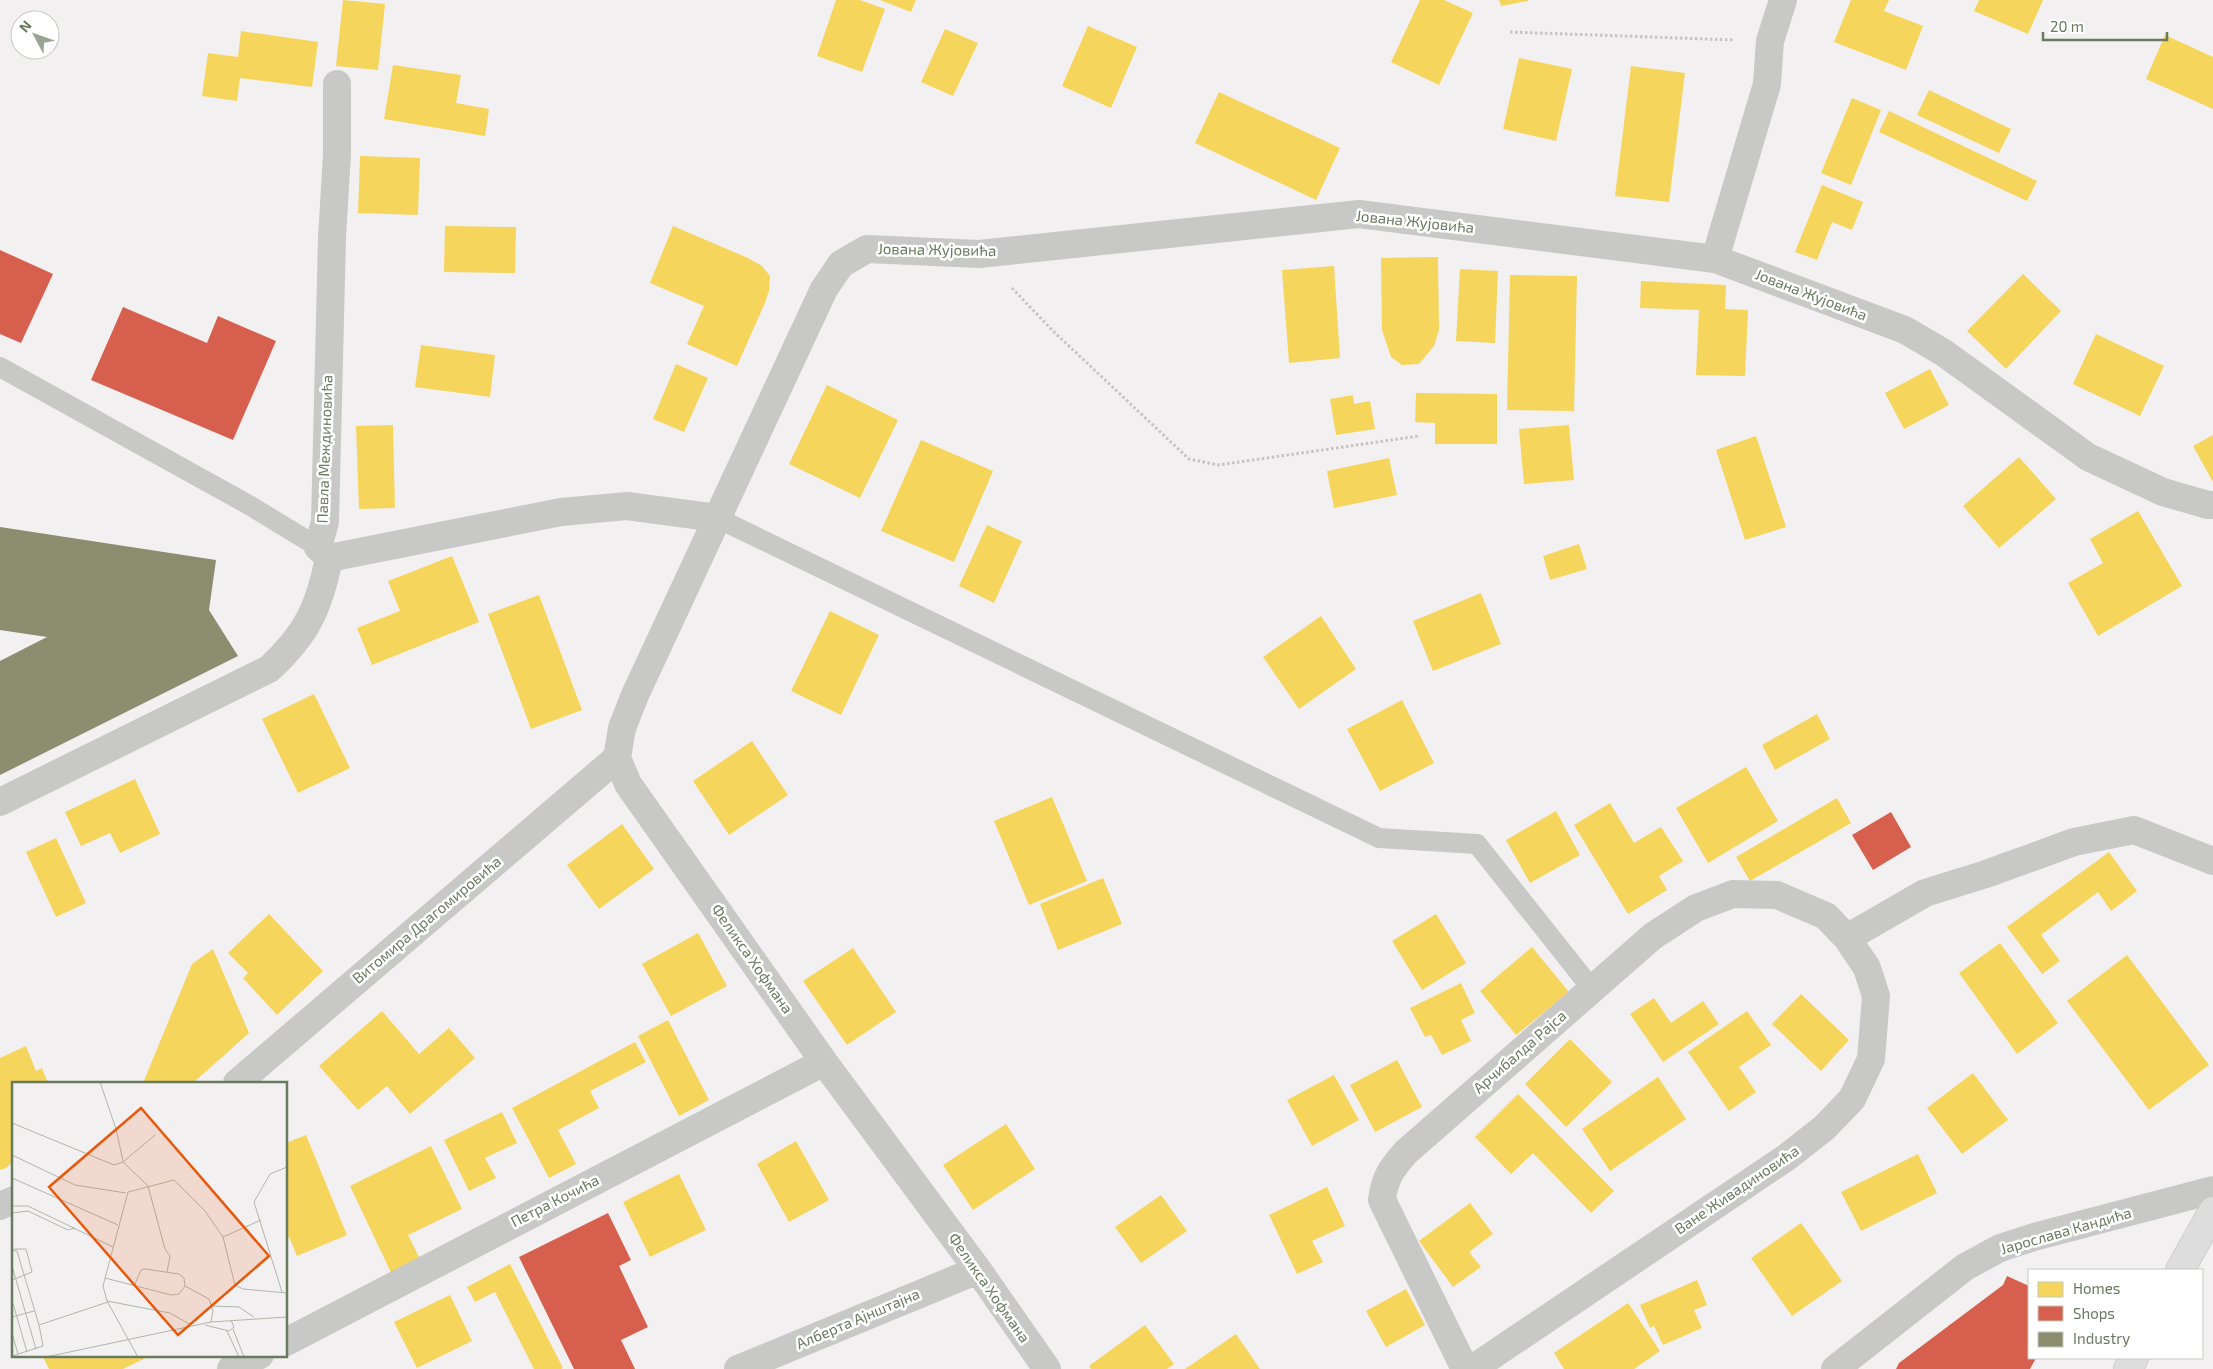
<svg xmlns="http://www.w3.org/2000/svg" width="2213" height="1369" viewBox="0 0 2213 1369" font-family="'Exo 2',sans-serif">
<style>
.homes{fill:#f6d55c}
.shops{fill:#d6604d}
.industry{fill:#8c8c6e}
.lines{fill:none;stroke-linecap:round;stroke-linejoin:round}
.primary-casing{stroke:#cececd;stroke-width:30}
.path{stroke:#c4c5c3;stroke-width:3;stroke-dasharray:2.5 2.5;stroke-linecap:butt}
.lane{stroke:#c8c8c7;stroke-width:20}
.street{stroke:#c8c8c7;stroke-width:28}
.primary{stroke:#ddd;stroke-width:28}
.labels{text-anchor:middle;stroke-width:5;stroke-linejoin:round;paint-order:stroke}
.street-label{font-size:15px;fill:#697b5e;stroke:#fff}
.inset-road{fill:none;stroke:#b0b6aa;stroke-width:1}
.view{fill:#e8590c;fill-opacity:0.15;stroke:#e8590c;stroke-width:2.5}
.inset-edge{fill:none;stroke:#697b5e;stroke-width:2.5}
</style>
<rect width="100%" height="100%" fill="#f3f0f2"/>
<path class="homes" d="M 343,0 L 385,4 L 378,70 L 336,66 Z
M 836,0 L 860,0 L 885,9 L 862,72 L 817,56 Z
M 880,0 L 916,0 L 911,12 Z
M 1420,0 L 1444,0 L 1473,13 L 1439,85 L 1391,62 Z
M 1499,0 L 1528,0 L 1528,1 L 1501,6 Z
M 1851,0 L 1889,0 L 1884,11 L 1923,26 L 1906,70 L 1834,42 Z
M 1979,0 L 2043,0 L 2028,34 L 1974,11 Z
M 1088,26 L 1137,47 L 1111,108 L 1062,86 Z
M 945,29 L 978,43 L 953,96 L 921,82 Z
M 241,31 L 318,42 L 312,87 L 240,78 L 237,101 L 202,96 L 208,53 L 238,57 Z
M 2165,35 L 2213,57 L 2213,109 L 2146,79 Z
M 1519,58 L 1572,69 L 1556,141 L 1503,129 Z
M 393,65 L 461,75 L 456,103 L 489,109 L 485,136 L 384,119 Z
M 1631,66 L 1685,73 L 1669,202 L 1615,196 Z
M 1929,90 L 2011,129 L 1999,153 L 1917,115 Z
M 1219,92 L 1340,148 L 1316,200 L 1195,143 Z
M 1852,98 L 1881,110 L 1851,185 L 1821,173 Z
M 1889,111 L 2037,181 L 2027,201 L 1879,132 Z
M 360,156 L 420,158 L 418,215 L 358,213 Z
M 1822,185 L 1863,202 L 1852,230 L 1832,222 L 1817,260 L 1795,252 Z
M 445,226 L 516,227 L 515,273 L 444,272 Z
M 673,226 L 748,258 L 762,266 L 770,276 L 769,291 L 764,305 L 737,366 L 687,344 L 704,306 L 650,283 Z
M 1438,257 L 1439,330 L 1434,346 L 1419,364 L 1402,365 L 1391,357 L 1382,330 L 1381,258 Z
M 1334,266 L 1340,358 L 1289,363 L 1282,270 Z
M 1460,269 L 1498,271 L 1495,343 L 1456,341 Z
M 2023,274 L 2061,311 L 2006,369 L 1967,331 Z
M 1510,275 L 1577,276 L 1574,411 L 1507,410 Z
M 1641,281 L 1726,285 L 1725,309 L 1748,310 L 1745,376 L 1696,375 L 1699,310 L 1640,308 Z
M 2096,334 L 2164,366 L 2140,416 L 2073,384 Z
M 421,345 L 495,355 L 490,397 L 415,387 Z
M 676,364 L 708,378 L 684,432 L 653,419 Z
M 1930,369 L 1949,405 L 1904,429 L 1885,393 Z
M 827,385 L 898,420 L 860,498 L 789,464 Z
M 1416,393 L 1497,394 L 1497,444 L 1435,444 L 1435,423 L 1415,422 Z
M 1353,395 L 1354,404 L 1370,401 L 1375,429 L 1336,435 L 1330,399 Z
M 393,425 L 395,508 L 359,509 L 356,426 Z
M 1569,425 L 1574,480 L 1524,484 L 1519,429 Z
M 2213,435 L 2213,482 L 2193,446 Z
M 1756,436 L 1786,527 L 1745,540 L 1716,450 Z
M 921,440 L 993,471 L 954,562 L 881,531 Z
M 2019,457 L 2056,499 L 1999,548 L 1963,506 Z
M 1389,458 L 1397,495 L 1334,508 L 1327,471 Z
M 2138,511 L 2182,586 L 2098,636 L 2068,583 L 2103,563 L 2090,539 Z
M 987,525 L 1022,541 L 994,603 L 959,586 Z
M 1579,544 L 1587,569 L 1550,580 L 1543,556 Z
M 452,556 L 479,622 L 372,665 L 357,628 L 400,611 L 388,581 Z
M 1481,593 L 1501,644 L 1433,671 L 1413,621 Z
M 539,595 L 582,710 L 531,729 L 488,614 Z
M 830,611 L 879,635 L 841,715 L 791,691 Z
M 1321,616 L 1356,669 L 1299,709 L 1263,657 Z
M 314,694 L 350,768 L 298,793 L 262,719 Z
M 1402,700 L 1434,763 L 1380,791 L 1347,729 Z
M 1817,714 L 1830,739 L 1775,770 L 1762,745 Z
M 752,741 L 788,795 L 729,835 L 693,781 Z
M 1746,767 L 1778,821 L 1708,863 L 1676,808 Z
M 135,779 L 160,834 L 120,853 L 110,833 L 81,846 L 65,812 Z
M 1052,797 L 1087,881 L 1029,905 L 994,821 Z
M 1837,798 L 1851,823 L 1750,881 L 1736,857 Z
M 1610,803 L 1634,843 L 1661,827 L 1683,861 L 1659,876 L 1667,890 L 1628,914 L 1574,825 Z
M 1556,811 L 1580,855 L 1530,883 L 1506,840 Z
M 622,824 L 654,869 L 599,909 L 567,865 Z
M 56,838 L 86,903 L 56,917 L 26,852 Z
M 2109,852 L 2137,891 L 2111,911 L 2098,892 L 2041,935 L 2060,961 L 2042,974 L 2007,927 Z
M 1103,878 L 1122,924 L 1058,950 L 1040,904 Z
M 269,914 L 323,971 L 277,1015 L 243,978 L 248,973 L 228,953 Z
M 1436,914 L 1466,963 L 1422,990 L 1392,941 Z
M 698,933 L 727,986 L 671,1016 L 642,964 Z
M 2000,943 L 2058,1023 L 2017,1054 L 1959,973 Z
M 1532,947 L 1569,992 L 1516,1035 L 1480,991 Z
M 853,948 L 896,1012 L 847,1045 L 803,981 Z
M 213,949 L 249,1033 L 193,1083 L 143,1083 L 192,964 Z
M 2127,955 L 2209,1065 L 2149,1110 L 2067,1001 Z
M 1461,983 L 1475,1013 L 1461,1020 L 1471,1041 L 1442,1055 L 1431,1035 L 1425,1037 L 1410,1008 Z
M 1801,994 L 1849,1040 L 1821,1071 L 1772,1024 Z
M 1654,998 L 1671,1023 L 1703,1001 L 1719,1024 L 1663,1062 L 1630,1014 Z
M 382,1011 L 419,1054 L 449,1028 L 475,1058 L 410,1114 L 387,1086 L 358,1110 L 319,1066 Z
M 1747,1011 L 1771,1045 L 1739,1067 L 1756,1092 L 1729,1111 L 1688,1052 Z
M 668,1020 L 709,1100 L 679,1116 L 638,1036 Z
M 1570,1039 L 1612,1082 L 1566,1127 L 1525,1084 Z
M 635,1042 L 646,1062 L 590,1091 L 599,1108 L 558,1130 L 576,1164 L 549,1178 L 512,1108 Z
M 26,1046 L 36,1071 L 42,1068 L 48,1083 L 14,1083 L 14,1161 L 6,1168 L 0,1170 L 0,1058 Z
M 1397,1060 L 1422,1107 L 1375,1132 L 1350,1085 Z
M 1973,1073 L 2008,1120 L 1962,1154 L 1927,1108 Z
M 1334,1075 L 1359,1120 L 1312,1146 L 1287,1100 Z
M 1658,1077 L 1686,1119 L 1610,1171 L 1582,1129 Z
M 1518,1094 L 1614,1191 L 1591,1213 L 1533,1153 L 1511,1174 L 1475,1137 Z
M 502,1112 L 517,1143 L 485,1158 L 496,1178 L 469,1191 L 444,1140 Z
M 1006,1124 L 1035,1169 L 973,1210 L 943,1165 Z
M 306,1135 L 347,1235 L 297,1256 L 289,1237 L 286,1238 L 286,1143 Z
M 796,1141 L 829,1200 L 789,1222 L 757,1164 Z
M 431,1146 L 462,1209 L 408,1235 L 423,1265 L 394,1279 L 350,1186 Z
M 1918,1154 L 1937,1193 L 1861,1231 L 1841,1192 Z
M 679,1174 L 706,1230 L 650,1257 L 623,1202 Z
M 1327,1187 L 1345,1226 L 1312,1241 L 1323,1262 L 1297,1274 L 1269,1215 Z
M 1161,1195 L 1187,1231 L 1141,1263 L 1115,1227 Z
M 1470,1203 L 1493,1234 L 1469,1252 L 1481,1267 L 1453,1287 L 1419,1241 Z
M 1801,1223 L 1842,1281 L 1792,1316 L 1751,1258 Z
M 510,1264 L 563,1368 L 561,1369 L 534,1369 L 495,1292 L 475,1302 L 467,1287 Z
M 1697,1280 L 1707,1305 L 1694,1310 L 1702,1328 L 1663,1345 L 1654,1326 L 1650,1328 L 1640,1305 Z
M 1406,1289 L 1425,1325 L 1386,1347 L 1366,1311 Z
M 450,1295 L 472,1341 L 417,1368 L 394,1322 Z
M 1628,1303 L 1660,1351 L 1634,1369 L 1564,1369 L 1554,1353 Z
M 1145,1325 L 1174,1364 L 1167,1369 L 1091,1369 L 1089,1366 Z
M 1236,1334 L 1260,1369 L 1185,1369 Z
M 42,1355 L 152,1355 L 123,1369 L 49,1369 Z"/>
<path class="shops" d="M 0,250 L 53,274 L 21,343 L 0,334 Z
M 123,307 L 207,343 L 218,316 L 276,341 L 233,440 L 91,380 Z
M 1891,812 L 1911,847 L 1873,870 L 1852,835 Z
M 608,1213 L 631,1260 L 619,1266 L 648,1327 L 621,1340 L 635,1369 L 574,1369 L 519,1257 Z
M 2007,1276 L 2029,1286 L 2029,1358 L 2036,1358 L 2030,1369 L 1896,1369 L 1899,1363 L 2003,1285 Z"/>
<path class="industry" d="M 0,527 L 216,560 L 209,610 L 238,656 L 0,775 L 0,661 L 47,637 L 0,630 Z"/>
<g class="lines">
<g class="primary-casing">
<path id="primary" d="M 2180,1270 L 2213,1211
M 2128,1369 L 2134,1358"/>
</g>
<path class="path" d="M 1510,32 L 1734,40
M 1012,288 L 1053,331 L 1189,459 L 1218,465 L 1419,436"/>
<path class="lane" d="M 0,367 L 249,505 L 318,547
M 717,518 L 1379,838 L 1477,844 L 1592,989"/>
<path class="street" d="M 1715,259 L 1767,84 L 1770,41 L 1783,0
M 329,558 L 318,547 L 325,522 L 332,237 L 337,154 L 337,84
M 329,558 L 561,512 L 627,506 L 717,518
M 0,802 L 269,669 C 307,634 319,608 329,558
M 1847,938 L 1925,893 L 1986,874 L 2074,842 L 2134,830 L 2213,861
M 237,1083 L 617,758
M 0,1206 L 14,1200
M 286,1342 L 824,1062
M 231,1369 L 260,1355
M 738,1369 L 978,1270
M 1047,1369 L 978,1270 L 824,1062 L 628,784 L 617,758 L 622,728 L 635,695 L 824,289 L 841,264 L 867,249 L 979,254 L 1359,214 L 1715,259 L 1905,330 L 1944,353 L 2088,457 L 2163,492 L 2208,505 L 2213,505
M 1465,1369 L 1382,1200 C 1385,1177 1391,1169 1406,1152 L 1653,936 L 1696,908 L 1733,894 L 1777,895 L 1826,916 L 1847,938 L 1867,968 L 1876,996 L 1871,1059 L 1852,1099 L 1824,1128 L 1787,1157 L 1472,1369
M 1835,1369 L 1965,1267 L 2000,1248 L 2034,1237 L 2213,1190"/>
<use href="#primary" class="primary"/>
</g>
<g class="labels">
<g class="street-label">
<text transform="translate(1415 222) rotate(6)" y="5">Јована Жујовића</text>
<text transform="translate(937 250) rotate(1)" y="5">Јована Жујовића</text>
<text transform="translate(1811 295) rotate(21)" y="5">Јована Жујовића</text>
<text transform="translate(325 449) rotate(-88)" y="5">Павла Междиновића</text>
<text transform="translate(427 920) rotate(-40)" y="5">Витомира Драгомировића</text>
<text transform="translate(752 959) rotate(55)" y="5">Феликса Хофмана</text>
<text transform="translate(1520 1052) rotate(-41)" y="5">Арчибалда Рајса</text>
<text transform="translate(1737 1190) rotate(-34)" y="5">Ване Живадиновића</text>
<text transform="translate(555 1201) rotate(-27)" y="5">Петра Кочића</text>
<text transform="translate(2066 1231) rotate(-16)" y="5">Јарослава Кандића</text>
<text transform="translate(989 1288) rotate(55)" y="5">Феликса Хофмана</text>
<text transform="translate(858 1319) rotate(-23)" y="5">Алберта Ајнштајна</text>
</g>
</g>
<g transform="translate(12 1082)">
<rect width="275" height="275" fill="#f3f0f2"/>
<path class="inset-road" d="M 88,0 L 104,47 L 111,79M 0,41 L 102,83 L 111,80 L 143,53M 0,73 L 63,103 L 114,111M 111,80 L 136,104 L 153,167 L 158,174 L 155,190M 0,96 L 106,143M 0,124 L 16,124 L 101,165M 0,131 L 16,129 L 56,148 L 63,146M 211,155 L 249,138M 0,168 L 5,169 L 27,243 L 96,220M 0,184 L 24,267M 93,196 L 159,213 L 167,212 L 173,204M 0,198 L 20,190 L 14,167 L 2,167M 122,204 L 129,188 L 133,187 L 167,192 L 172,196 L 173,204M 173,204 L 197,217 L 201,229 L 199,240M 270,210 L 242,120 L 258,92 L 275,85M 0,218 L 15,270M 95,219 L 158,231 L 179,243M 200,224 L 227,225 L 242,235M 0,235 L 22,229M 193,243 L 217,249 L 222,245 L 219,238M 221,247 L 232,275M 215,249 L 227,275M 0,251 L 6,272M 0,274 L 31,264 L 27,243M 34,275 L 199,240 L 275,235M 126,275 L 95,219 L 91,204 L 116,110 L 162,98 L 193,129 L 211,155 L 223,203 L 231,207 L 275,211"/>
<path class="view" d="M 129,26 L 257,174 L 166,253 L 37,105 Z"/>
<rect width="275" height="275" class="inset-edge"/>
</g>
<rect x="2028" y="1269" width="175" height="90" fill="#ffffff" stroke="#c3cabf"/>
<rect x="2038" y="1282" width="25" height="15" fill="#f6d55c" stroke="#c3cabf"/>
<text x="2073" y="1294" font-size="15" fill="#697b5e">Homes</text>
<rect x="2038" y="1306" width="25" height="15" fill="#d6604d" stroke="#c3cabf"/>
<text x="2073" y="1319" font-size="15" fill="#697b5e">Shops</text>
<rect x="2038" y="1332" width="25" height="15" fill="#8c8c6e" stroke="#c3cabf"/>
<text x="2073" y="1344" font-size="15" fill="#697b5e">Industry</text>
<g transform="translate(35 35) rotate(311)"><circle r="24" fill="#ffffff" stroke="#c3cabf"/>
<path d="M0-4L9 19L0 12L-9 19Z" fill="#99a492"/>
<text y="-8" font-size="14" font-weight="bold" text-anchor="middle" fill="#697b5e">N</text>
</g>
<path d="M2043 32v8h124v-8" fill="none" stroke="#697b5e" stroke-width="2.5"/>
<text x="2050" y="32" font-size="15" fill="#697b5e" stroke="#ffffff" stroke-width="4" paint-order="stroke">20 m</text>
</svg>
